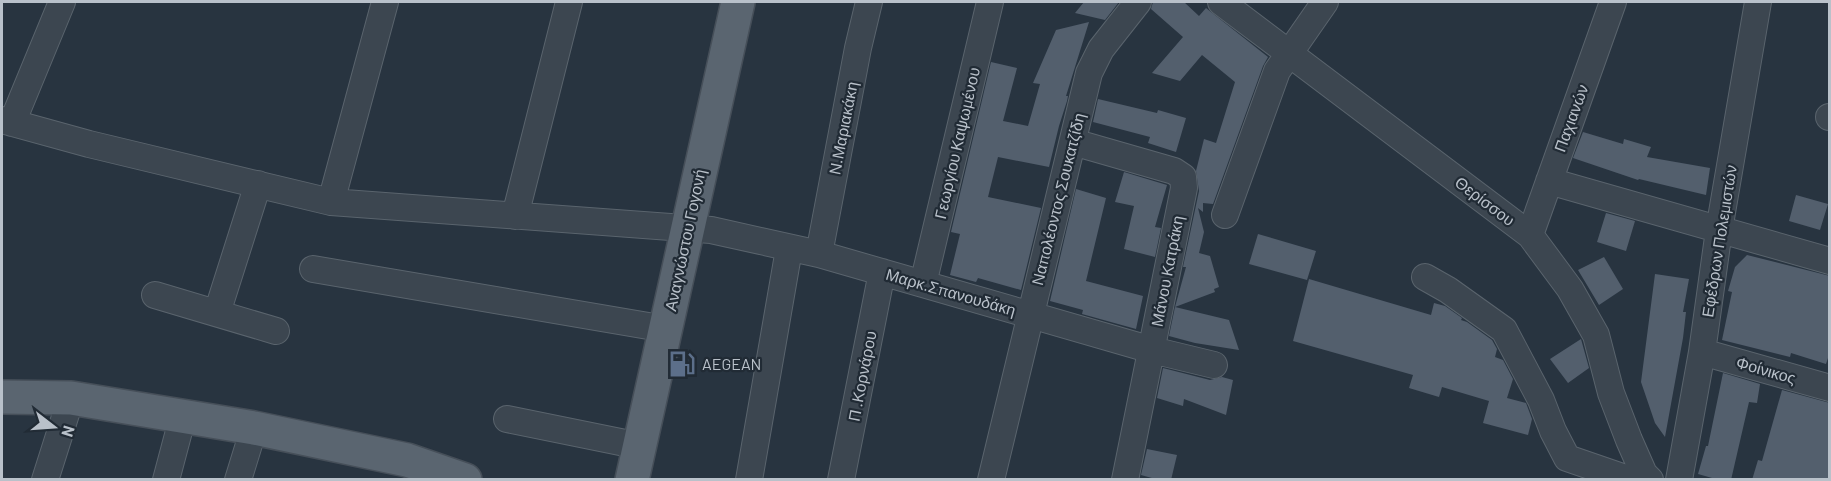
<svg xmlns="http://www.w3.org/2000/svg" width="1831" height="481" viewBox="0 0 1831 481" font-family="Barlow,sans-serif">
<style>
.building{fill:#535f6d}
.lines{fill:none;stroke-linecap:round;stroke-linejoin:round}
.minor-casing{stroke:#5a646d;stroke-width:28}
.major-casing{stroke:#464f59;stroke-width:36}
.minor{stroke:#3c4650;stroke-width:26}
.major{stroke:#5a6570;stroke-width:33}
.labels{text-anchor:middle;stroke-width:4.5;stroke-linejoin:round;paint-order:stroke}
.street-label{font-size:16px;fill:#b9c1ca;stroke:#212b35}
.poi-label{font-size:16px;fill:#b9c1ca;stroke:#212b35;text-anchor:start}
</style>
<rect width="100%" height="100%" fill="#283440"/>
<path class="building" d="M 1084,2 L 1119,2 L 1105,20 L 1075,13 Z
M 1153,2 L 1184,2 L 1199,16 L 1206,8 L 1268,57 L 1263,66 L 1213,204 L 1203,203 L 1203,212 L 1198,208 L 1204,232 L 1199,253 L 1210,256 L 1219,287 L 1214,289 L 1215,292 L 1175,307 L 1186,267 L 1183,267 L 1199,191 L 1196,171 L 1204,139 L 1216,143 L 1235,82 L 1202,55 L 1180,81 L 1152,73 L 1183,37 L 1151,9 Z
M 1089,22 L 1066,96 L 1068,96 L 1067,101 L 1059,126 L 1049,167 L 998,157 L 988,197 L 1041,208 L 1021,290 L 978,278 L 976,282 L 950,275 L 960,234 L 951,232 L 991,62 L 1017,68 L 1003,121 L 1028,126 L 1040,84 L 1033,83 L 1056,30 Z
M 1098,99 L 1157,113 L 1158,110 L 1186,118 L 1176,152 L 1148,143 L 1150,137 L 1093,122 Z
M 1583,132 L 1623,144 L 1624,139 L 1651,147 L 1647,157 L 1710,168 L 1706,195 L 1639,179 L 1638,180 L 1573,158 Z
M 1124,172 L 1167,185 L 1155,227 L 1161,228 L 1155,257 L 1124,249 L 1134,206 L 1115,202 Z
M 1076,189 L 1106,198 L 1086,281 L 1143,296 L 1136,329 L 1082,314 L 1083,310 L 1050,301 Z
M 1796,195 L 1828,204 L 1820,230 L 1789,221 Z
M 1606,213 L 1635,221 L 1626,251 L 1597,242 Z
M 1258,234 L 1316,251 L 1307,280 L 1249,264 Z
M 1747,255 L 1830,276 L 1830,352 L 1826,364 L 1791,353 L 1790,357 L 1722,340 L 1732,292 L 1728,291 L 1735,267 Z
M 1604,257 L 1623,289 L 1599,305 L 1578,270 Z
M 1655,274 L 1689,279 L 1683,312 L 1686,312 L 1683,338 L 1665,437 L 1655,423 L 1641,382 Z
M 1309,279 L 1431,315 L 1434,303 L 1445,306 L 1462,318 L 1461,320 L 1467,322 L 1492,340 L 1497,349 L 1495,357 L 1503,360 L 1513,379 L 1507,398 L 1526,403 L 1532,419 L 1528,435 L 1483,423 L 1489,401 L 1442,387 L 1439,397 L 1409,388 L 1413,375 L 1293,341 Z
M 1175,307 L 1229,320 L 1239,350 L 1195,343 L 1169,336 Z
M 1581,339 L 1589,368 L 1568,383 L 1550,359 Z
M 1163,368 L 1210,380 L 1222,377 L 1233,380 L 1226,415 L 1184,399 L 1183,406 L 1157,398 Z
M 1723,373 L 1760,384 L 1757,403 L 1749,402 L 1731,480 L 1719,480 L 1698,474 L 1706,446 L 1708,446 Z
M 1782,390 L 1830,403 L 1830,480 L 1752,480 L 1758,460 L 1762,461 Z
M 1147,449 L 1177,455 L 1171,480 L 1159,480 L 1141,475 Z"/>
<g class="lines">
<g class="minor-casing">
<path id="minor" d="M 1221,2 L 1530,235 L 1570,289 L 1596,335 L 1611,393 L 1629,440 L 1644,474 L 1650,480
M 1829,117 L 1830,117
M 2,120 L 89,144 L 331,202 L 711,230 L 819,254 L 1152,350 L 1214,365
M 12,123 L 62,2
M 1073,142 L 1174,171 L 1183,177 L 1184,188 L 1125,480
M 1549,181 L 1830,261
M 331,202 L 385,2
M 1225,215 L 1277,71 L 1325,2
M 515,216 L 569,2
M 1530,235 L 1613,2
M 819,254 L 858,48 L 869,2
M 313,269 L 666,329
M 1425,277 L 1448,290 L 1504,330 L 1541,400 L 1553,431 L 1567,458 L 1631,480
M 923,284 L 990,2
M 155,295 L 276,331
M 217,313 L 258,184
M 1702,352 L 1830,388
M 507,419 L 640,446
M 45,480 L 71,398
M 166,480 L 183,416
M 238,480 L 254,428
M 749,480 L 789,249
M 841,480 L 882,272
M 991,480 L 1089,73 L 1101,49 L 1138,2
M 1679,480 L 1702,352 L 1719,230 L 1758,2"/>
</g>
<g class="major-casing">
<path id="major" d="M 2,397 L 71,398 L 254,428 L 407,460 L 465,480
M 632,480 L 738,2"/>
</g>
<use href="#minor" class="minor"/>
<use href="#major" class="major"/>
</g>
<defs>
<g id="fuel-bare" transform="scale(2.07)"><path d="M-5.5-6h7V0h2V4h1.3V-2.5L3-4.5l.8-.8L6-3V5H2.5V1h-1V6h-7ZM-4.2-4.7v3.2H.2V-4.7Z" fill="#5c6f8a" stroke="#212b35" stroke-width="2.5" paint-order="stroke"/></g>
</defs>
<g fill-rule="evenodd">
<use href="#fuel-bare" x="682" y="364"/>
</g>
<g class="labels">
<g class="street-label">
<text transform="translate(1571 118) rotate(-70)" y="6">Παχιανών</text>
<text transform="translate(843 128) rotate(-79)" y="6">Ν.Μαριακάκη</text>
<text transform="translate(957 143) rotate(-77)" y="6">Γεωργίου Καψωμένου</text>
<text transform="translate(1058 199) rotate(-76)" y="6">Ναπολέοντος Σουκατζίδη</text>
<text transform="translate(1485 201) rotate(37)" y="6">Θερίσσου</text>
<text transform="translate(685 240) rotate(-78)" y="6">Αναγνώστου Γογονή</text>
<text transform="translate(1719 241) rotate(-81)" y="6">Εφέδρων Πολεμιστών</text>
<text transform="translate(1167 271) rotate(-79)" y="6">Μάνου Κατράκη</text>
<text transform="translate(951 292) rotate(16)" y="6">Μαρκ.Σπανουδάκη</text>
<text transform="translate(1766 370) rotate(16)" y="6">Φοίνικος</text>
<text transform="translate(862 376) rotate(-79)" y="6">Π .Κορνάρου</text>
</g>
<g class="poi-label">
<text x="702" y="370">AEGEAN</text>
</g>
</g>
<rect width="1831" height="481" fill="none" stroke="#b9c1ca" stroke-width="6"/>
<g transform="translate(54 427) rotate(107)" stroke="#212b35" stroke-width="4.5" paint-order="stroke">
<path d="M0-4.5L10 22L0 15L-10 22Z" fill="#b9c1ca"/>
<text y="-9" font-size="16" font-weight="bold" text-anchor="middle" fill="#b9c1ca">N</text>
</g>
</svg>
